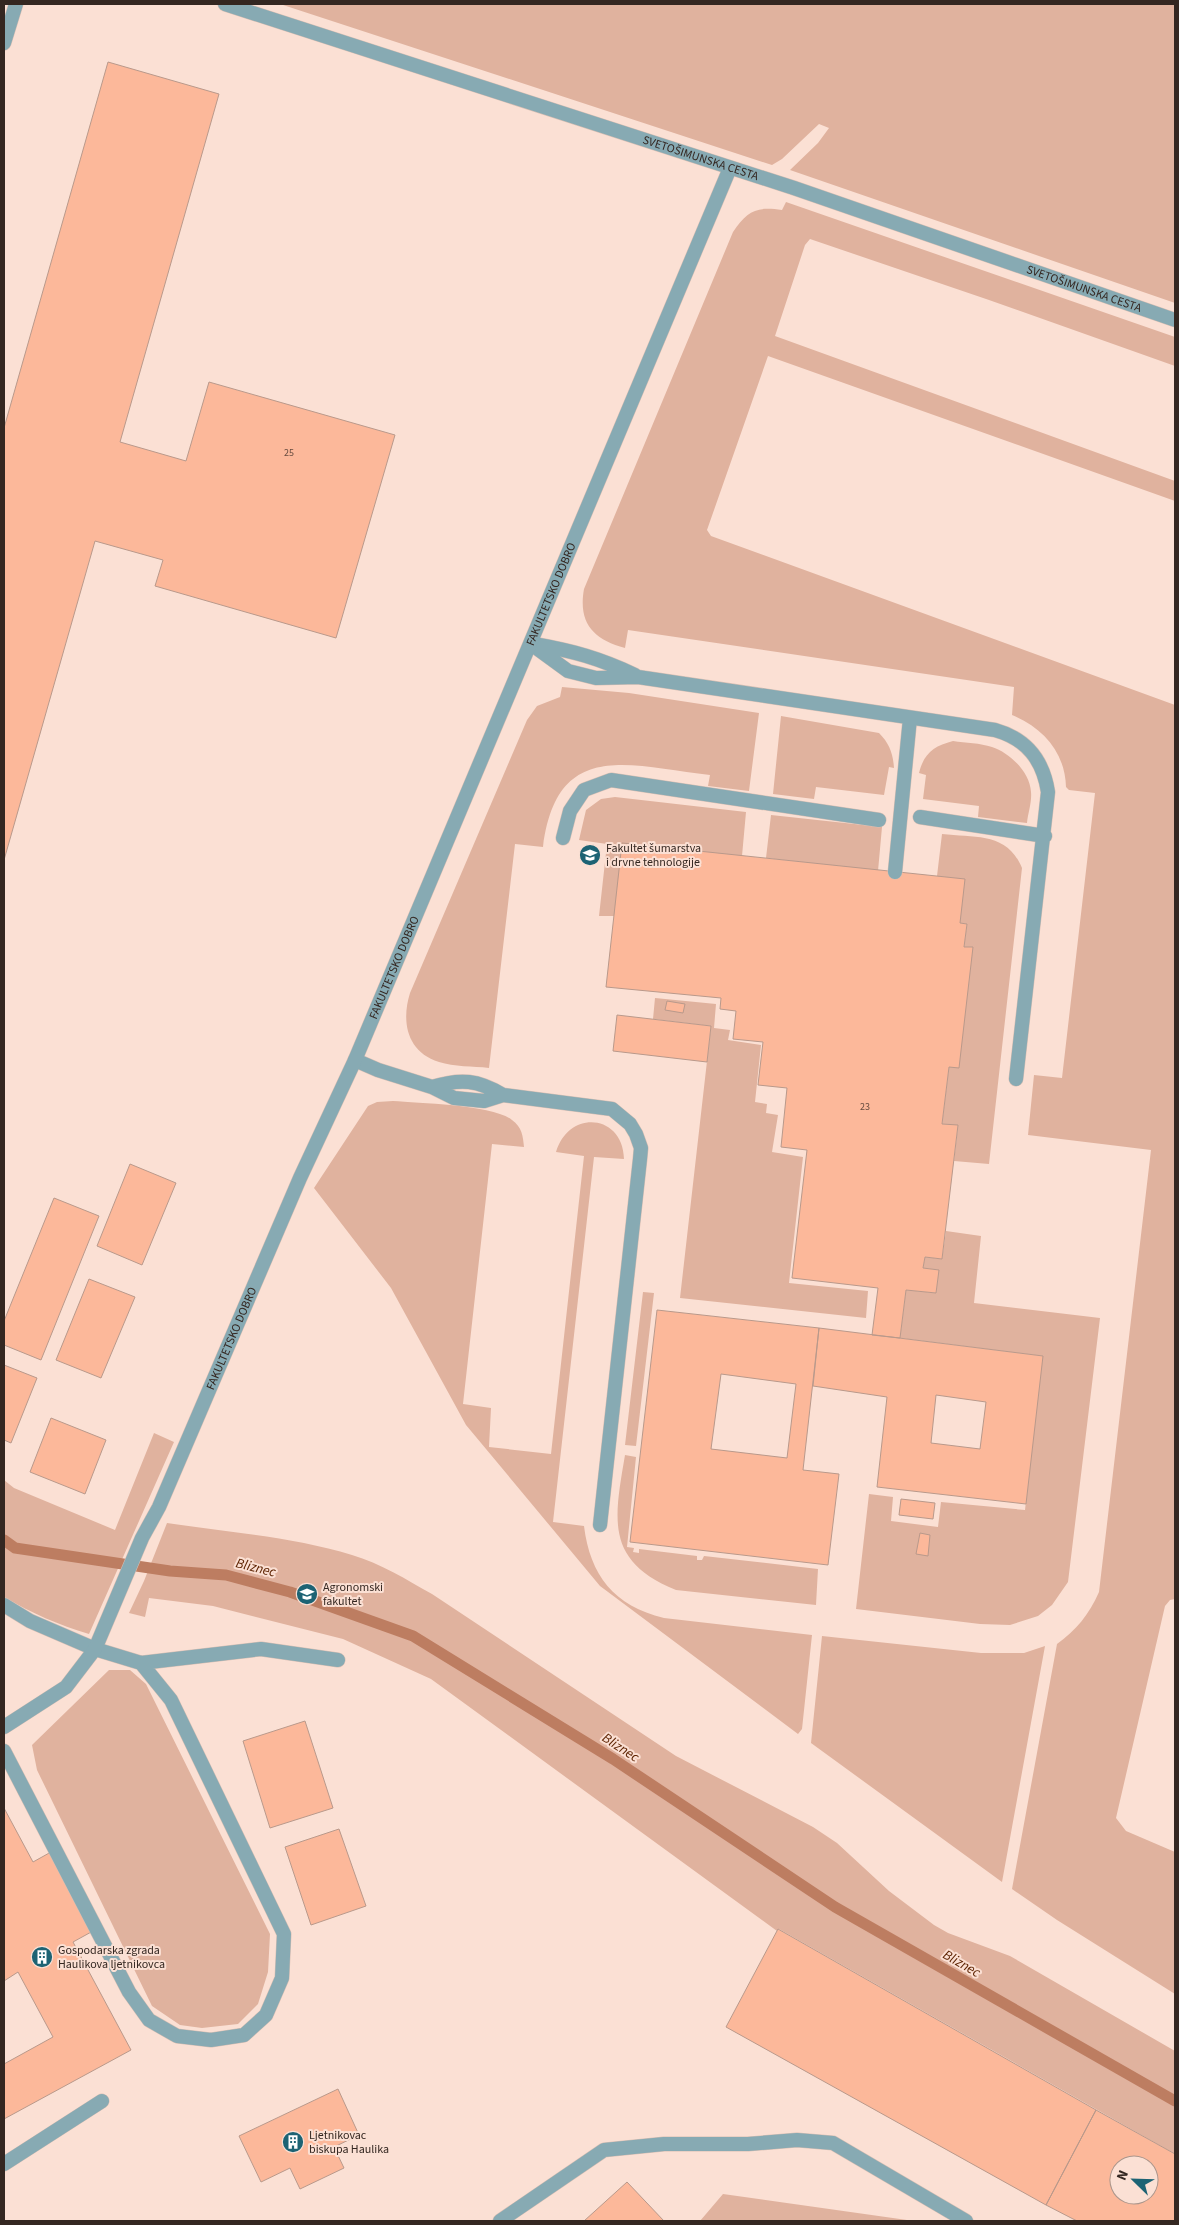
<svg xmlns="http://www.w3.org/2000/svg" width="1179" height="2225" viewBox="0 0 1179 2225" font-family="'Source Sans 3',sans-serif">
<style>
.green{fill:#e0b29e}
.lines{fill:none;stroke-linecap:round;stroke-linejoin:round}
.stream{stroke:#bd7d61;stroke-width:11}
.building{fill:#fcb89a;stroke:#b9998b;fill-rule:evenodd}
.service-casing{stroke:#d7bfb4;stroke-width:15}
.minor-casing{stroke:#d7bfb4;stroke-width:15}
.tertiary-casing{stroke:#d7bfb4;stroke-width:15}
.service{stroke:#87aab3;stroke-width:14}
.minor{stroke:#87aab3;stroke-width:14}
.tertiary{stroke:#87aab3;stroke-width:14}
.labels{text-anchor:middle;stroke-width:4;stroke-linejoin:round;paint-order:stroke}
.number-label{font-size:10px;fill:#664b3f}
.street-label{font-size:12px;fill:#342721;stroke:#fbe0d4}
.poi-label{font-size:12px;fill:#342721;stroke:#fbe0d4;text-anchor:start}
.water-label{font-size:14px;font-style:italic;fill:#5d2302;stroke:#fbe0d4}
</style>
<rect width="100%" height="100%" fill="#fbe0d4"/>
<path class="green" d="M 280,4 L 1175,4 L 1175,303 L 790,170 L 818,143 L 829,128 L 819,124 L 782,159 L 772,165 Z
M 786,202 L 1175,337 L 1175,366 L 989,300 L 810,239 L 805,245 L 775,336 L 1175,481 L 1175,501 L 768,356 L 707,530 L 711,536 L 1175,705 L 1175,1599 L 1170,1600 L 1165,1606 L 1116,1818 L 1126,1831 L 1175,1852 L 1175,1994 L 1057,1920 L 1012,1889 L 1057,1644 C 1076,1630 1089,1615 1099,1592 L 1151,1150 L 1028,1135 L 1034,1075 L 1062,1078 L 1095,793 L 1069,790 L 1066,787 C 1065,752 1043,728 1012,715 L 1014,687 L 628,630 L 625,648 C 593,639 578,623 584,589 L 733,232 C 747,211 756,206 782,210 Z
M 562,687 L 629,693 L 759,713 L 749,791 L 708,786 L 710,775 C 629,766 557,738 543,847 L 515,844 L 489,1068 C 473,1066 454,1067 439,1062 C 407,1052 401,1022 410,993 L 527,720 L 537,706 L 560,697 Z
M 781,716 L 879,733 C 889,743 893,753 894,768 L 889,767 L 884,795 L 816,787 L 814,799 L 773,794 Z
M 953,741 C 966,743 980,743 992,747 C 1010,753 1030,772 1031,792 C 1032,802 1028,813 1027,823 L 978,817 L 979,806 L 923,799 L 926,775 L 919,773 C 924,753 934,746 953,741 Z
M 615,797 L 746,812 L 742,856 L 614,916 L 599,916 L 607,844 L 579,840 L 586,810 L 601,799 Z
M 771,815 L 882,827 L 878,871 L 766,858 Z
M 942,834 C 976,838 1007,832 1022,868 L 989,1164 L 954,1161 L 958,1126 L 942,1124 L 949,1067 L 972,947 L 964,947 L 967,924 L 960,923 L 937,876 Z
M 655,998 L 716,1004 L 714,1028 L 730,1030 L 728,1040 L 761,1045 L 755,1102 L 767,1104 L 766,1113 L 778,1115 L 772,1152 L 803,1157 L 789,1283 L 868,1291 L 866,1318 L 680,1298 L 711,1026 L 653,1019 Z
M 393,1101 C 419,1103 494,1105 512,1120 C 522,1127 523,1136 524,1147 L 492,1144 L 463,1404 L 491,1408 L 489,1447 L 551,1454 L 584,1156 L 556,1152 C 569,1109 623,1114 624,1159 L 594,1157 L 553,1522 L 584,1526 C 590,1575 614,1606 664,1618 L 812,1635 L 802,1729 L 798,1734 L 600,1586 L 466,1425 L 391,1288 L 314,1188 L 368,1106 L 377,1102 Z
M 946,1231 L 981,1236 L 974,1303 L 1100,1318 L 1068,1582 L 1052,1605 L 1038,1616 L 1010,1625 L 980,1624 L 856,1609 L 869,1494 L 893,1497 L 891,1521 L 938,1527 L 941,1502 L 1025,1510 L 1042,1356 L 900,1338 L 906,1290 L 936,1293 L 938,1270 L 923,1268 L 925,1257 L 942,1259 Z
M 643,1292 L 654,1293 L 636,1446 L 625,1445 Z
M 154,1433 L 174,1442 L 89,1634 C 59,1625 31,1613 4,1597 L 4,1480 L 14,1488 L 115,1530 Z
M 625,1455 L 636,1457 L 627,1547 L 634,1548 L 633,1552 L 639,1553 L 639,1549 L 697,1556 L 697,1560 L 702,1560 L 704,1556 L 818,1569 L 816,1605 L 676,1590 C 605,1561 614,1520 625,1455 Z
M 167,1523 C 227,1532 294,1537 352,1555 C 380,1563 407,1580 432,1594 L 676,1756 L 813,1827 L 837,1843 L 889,1891 L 934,1925 L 948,1933 L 1010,1956 L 1175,2051 L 1175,2154 L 779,1929 L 777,1931 L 431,1679 L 343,1639 L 213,1606 L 149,1598 L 145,1617 L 129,1613 L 144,1581 Z
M 822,1636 L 981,1653 L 1024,1653 L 1045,1646 L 1002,1882 L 811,1743 Z
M 109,1670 L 130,1670 L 146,1684 L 270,1934 L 268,1972 L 258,2004 L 238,2024 L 202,2028 L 180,2025 L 152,2006 L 37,1770 L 32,1745 Z
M 723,2194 L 914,2221 L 700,2221 Z"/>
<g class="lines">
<path class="stream" d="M 4,1540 L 15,1548 L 170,1571 L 226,1575 L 290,1592 L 413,1636 L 613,1759 L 835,1907 L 1175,2101"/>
</g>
<path class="building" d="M 108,62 L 219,94 L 120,442 L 186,461 L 209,382 L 395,435 L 336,638 L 155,586 L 163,560 L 95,541 L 4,860 L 4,428 Z
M 622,843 L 965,879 L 960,923 L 967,924 L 964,947 L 973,947 L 959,1068 L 949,1067 L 942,1124 L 958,1125 L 942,1259 L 925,1257 L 923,1268 L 939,1270 L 936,1293 L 906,1290 L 900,1338 L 872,1335 L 878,1288 L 792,1278 L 807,1150 L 781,1147 L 787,1088 L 758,1085 L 763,1042 L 733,1039 L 736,1011 L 720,1009 L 721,998 L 606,987 Z
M 667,1001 L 685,1004 L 683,1013 L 665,1010 Z
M 617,1015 L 711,1026 L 707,1062 L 613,1051 Z
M 130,1164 L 176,1183 L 142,1265 L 97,1246 Z
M 54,1198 L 99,1216 L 41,1360 L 4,1345 L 4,1321 Z
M 89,1279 L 135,1297 L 101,1378 L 56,1360 Z
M 657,1310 L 819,1328 L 803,1470 L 839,1474 L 828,1565 L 630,1542 ZM 721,1374 L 796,1384 L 787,1458 L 711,1449 Z
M 819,1328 L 1043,1356 L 1026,1504 L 877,1487 L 887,1397 L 813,1386 ZM 936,1395 L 986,1402 L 980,1449 L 931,1443 Z
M 4,1365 L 37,1378 L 11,1443 L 4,1440 Z
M 51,1418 L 106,1440 L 85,1494 L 30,1472 Z
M 901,1499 L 935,1503 L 933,1519 L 899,1515 Z
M 920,1533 L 930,1535 L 928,1556 L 916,1554 Z
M 305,1721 L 333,1808 L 270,1828 L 243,1741 Z
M 4,1808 L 33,1862 L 51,1852 L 93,1931 L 73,1942 L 131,2050 L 4,2119 L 4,2064 L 53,2037 L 18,1972 L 4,1981 Z
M 339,1829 L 366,1906 L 311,1925 L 285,1847 Z
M 778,1929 L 1096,2110 L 1046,2205 L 726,2027 Z
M 338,2089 L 359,2135 L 334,2147 L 344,2168 L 300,2189 L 290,2168 L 261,2182 L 239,2136 Z
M 1096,2110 L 1175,2154 L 1175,2221 L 1077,2221 L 1046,2205 ZM 1119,2165 L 1149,2165 L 1149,2195 L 1119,2195 Z
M 627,2182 L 664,2221 L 584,2221 Z"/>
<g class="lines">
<g class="service-casing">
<path id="service" d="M 4,43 L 16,4
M 531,644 L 568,671 L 596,678 L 638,677 L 995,730 C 1027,739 1043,760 1048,792 L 1016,1079
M 534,644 C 573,651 599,658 635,675
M 920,817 L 1045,836
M 563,838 L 570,811 L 584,790 L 611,780 L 879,820
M 895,872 L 910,718
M 355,1060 L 378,1070 L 432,1087 L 454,1098 L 484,1101 L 503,1095 L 612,1109 L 630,1124 L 636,1134 L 641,1148 L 640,1159 L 600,1525
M 432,1087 C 461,1078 478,1080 503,1095
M 4,1605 L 30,1621 L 95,1649 L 141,1663 L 171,1700 L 284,1934 L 282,1978 L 266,2015 L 244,2035 L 211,2040 L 177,2036 L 149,2020 L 129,1992 L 4,1751
M 141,1663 L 261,1649 L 338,1660
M 4,2164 L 102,2101
M 500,2221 L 604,2150 L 664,2144 L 748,2144 L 797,2140 L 833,2143 L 966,2221"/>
</g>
<g class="minor-casing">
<g id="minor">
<path id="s1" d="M 4,1727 L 66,1687 L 95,1649 L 142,1538 L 159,1507 L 300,1178 L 355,1060 L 730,168"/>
</g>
</g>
<g class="tertiary-casing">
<g id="tertiary">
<path id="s2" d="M 225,4 L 794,188 L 1175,320"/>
</g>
</g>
<use href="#service" class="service"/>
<use href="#minor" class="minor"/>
<use href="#tertiary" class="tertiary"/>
</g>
<defs>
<g id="university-disc" transform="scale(1.125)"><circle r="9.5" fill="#1d6374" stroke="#fbe0d4"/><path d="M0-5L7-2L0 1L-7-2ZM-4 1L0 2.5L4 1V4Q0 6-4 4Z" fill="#fff"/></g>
<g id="building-disc" transform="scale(1.125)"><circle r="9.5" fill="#1d6374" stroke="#fbe0d4"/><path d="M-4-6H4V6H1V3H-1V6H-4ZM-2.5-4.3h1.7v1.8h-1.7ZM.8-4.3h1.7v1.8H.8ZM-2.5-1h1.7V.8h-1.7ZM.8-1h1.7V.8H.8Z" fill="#fff"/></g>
</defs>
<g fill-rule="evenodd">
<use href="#university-disc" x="590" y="855"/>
<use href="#university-disc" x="307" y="1594"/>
<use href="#building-disc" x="42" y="1957"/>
<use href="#building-disc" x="293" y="2142"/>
</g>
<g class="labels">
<g class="number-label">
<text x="289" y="456">25</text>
<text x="865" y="1110">23</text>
</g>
<g class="street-label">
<text dy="4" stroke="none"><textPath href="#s2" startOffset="500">SVETOŠIMUNSKA CESTA</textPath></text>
<text dy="4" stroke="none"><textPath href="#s2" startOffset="905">SVETOŠIMUNSKA CESTA</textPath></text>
<text dy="4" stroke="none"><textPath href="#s1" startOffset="1271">FAKULTETSKO DOBRO</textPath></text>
<text dy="4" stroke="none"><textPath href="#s1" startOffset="866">FAKULTETSKO DOBRO</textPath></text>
<text dy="4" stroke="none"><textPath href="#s1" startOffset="461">FAKULTETSKO DOBRO</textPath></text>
</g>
<g class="poi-label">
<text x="606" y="852">Fakultet šumarstva<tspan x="606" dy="14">i drvne tehnologije</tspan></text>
<text x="323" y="1591">Agronomski<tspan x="323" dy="14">fakultet</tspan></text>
<text x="58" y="1954">Gospodarska zgrada<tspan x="58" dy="14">Haulikova ljetnikovca</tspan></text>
<text x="309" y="2139">Ljetnikovac<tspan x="309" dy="14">biskupa Haulika</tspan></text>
</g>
<g class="water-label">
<text transform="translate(256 1567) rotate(14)" y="5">Bliznec</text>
<text transform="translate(621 1747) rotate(33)" y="5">Bliznec</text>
<text transform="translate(962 1963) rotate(30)" y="5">Bliznec</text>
</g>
</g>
<rect width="1179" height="2225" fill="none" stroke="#342721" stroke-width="10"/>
<g transform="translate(1134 2180) rotate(293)"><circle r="24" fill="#fbe0d4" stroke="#ab968c"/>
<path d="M0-4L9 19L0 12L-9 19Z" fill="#1d6374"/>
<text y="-8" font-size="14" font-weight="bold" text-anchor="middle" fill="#342721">N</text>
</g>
</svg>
